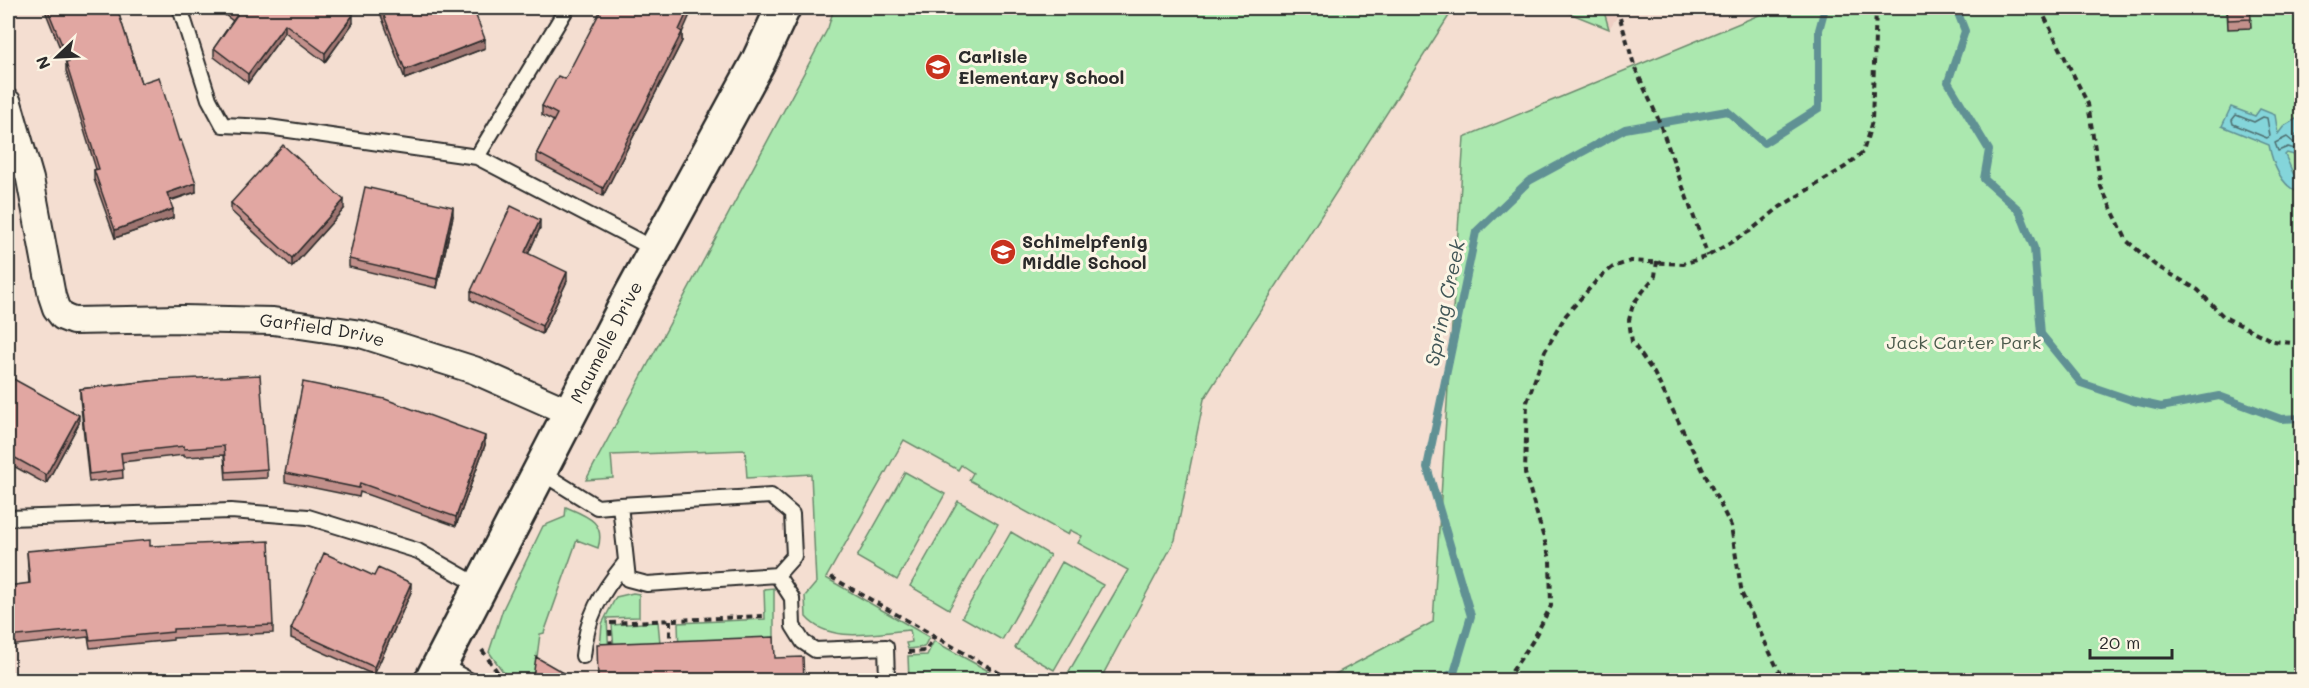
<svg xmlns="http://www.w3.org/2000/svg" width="2309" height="688" viewBox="0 0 2309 688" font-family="Mali,sans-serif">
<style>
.built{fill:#eecec3}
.green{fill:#abe8af;stroke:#6b8a6d;stroke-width:1.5}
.water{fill:#84d5da;stroke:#609194;stroke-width:1.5}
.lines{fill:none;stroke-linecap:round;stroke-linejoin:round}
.shore{stroke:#4f6f71;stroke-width:1.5}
.stream{stroke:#609194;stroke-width:8}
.service-casing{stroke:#2b2b2b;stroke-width:18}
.minor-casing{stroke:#2b2b2b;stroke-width:30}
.tertiary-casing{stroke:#2b2b2b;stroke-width:38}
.path{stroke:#2b2b2b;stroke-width:4;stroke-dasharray:6 4.5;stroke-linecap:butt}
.service{stroke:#fcf5e5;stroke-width:14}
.minor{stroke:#fcf5e5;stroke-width:26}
.tertiary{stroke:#fcf5e5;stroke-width:33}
.wall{fill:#c2908b;stroke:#2b2b2b;stroke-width:1.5}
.shaded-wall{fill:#9e7571;stroke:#2b2b2b;stroke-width:1.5}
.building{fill:#e1a7a2;stroke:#2b2b2b;stroke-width:1.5}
.labels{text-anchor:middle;stroke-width:6;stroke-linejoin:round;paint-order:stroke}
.poi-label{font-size:18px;font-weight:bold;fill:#2b2b2b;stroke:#fcf5e5;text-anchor:start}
.street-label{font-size:18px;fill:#2b2b2b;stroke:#fcf5e5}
.park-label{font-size:18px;fill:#4b5a4c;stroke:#fcf5e5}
.water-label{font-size:20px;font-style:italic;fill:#415657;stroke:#fcf5e5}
</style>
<rect width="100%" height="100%" fill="#f4ded1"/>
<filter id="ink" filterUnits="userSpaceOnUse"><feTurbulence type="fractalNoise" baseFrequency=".0167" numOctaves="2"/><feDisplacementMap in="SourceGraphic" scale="12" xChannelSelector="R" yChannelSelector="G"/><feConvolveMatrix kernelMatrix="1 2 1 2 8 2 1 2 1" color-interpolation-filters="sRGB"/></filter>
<g filter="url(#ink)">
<path class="built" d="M 1557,8 L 1623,8 L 1609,29 Z"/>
<path class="green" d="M 834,8 L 1454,8 L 1204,399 L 1175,540 L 1100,680 L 1064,680 L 1128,570 L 1078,543 L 1082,536 L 1070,530 L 1068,535 L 969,480 L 973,473 L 961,465 L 958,470 L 904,440 L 826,578 L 929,637 L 924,647 L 908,649 L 906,643 L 912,642 L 910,630 C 878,632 830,645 806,617 L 805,596 L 816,583 L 811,474 L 747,478 L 745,450 L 611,455 L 613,478 L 586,480 L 828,28 Z
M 1557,8 L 1603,8 L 1609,29 Z
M 1776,8 L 2301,8 L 2301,680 L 1324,680 L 1433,622 L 1464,137 Z
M 905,472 L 945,494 L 897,580 L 857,557 Z
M 958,501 L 998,524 L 949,609 L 910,586 Z
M 566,507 C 587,516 606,522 598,548 L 577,540 L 544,633 L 540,634 L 534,680 L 509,680 L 489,652 L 503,609 L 543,526 L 565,517 Z
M 1011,532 L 1050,555 L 1002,640 L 962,617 Z
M 1062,562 L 1103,585 L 1054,670 L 1015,648 Z
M 774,588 L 774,649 L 679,653 L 678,623 L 765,619 L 764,589 Z
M 633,593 L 639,594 L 639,617 L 607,618 L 609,656 L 600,649 L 602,624 L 616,597 Z
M 658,622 L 661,653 L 614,648 L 612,625 Z
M 934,641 L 1003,679 L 1003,680 L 909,680 L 908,656 L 927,655 Z"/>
<path class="water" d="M 2231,107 L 2255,116 L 2260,109 L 2275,115 L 2278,134 L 2284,126 L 2301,116 L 2301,130 L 2295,136 L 2301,137 L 2301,157 L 2287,153 L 2285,155 L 2293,173 L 2301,180 L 2301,194 C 2281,186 2273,166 2269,145 L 2222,126 Z"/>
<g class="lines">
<path class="shore" d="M 2236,115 L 2254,122 L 2263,117 L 2267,118 L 2270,136 L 2267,138 L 2233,124 L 2232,120 Z
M 2302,143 L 2294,143 L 2287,137 L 2275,143 L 2278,151 L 2288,147 L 2302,151"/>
<path class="stream" d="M 1956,8 L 1965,31 L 1948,82 L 1989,150 L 1984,179 L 2019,210 L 2034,248 L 2041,334 L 2081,383 L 2134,401 L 2161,407 L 2219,396 L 2281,419 L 2302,418
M 1438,680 L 1454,673 L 1471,616 L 1427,467 L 1476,232 L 1529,181 L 1625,129 L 1727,111 L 1764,143 L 1819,108 L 1819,30 L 1825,8"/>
<g class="service-casing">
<path id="service" d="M 180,8 L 209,99 L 223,125 L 268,127 L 477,157
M 567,8 L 477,157 L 656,250
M 539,471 L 597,507 L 620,505 L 771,496 L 792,514 L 794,556 L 777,575 L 647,584 L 628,579 L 620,505
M 8,518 L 231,511 L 308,517 L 418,551 L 480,586
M 777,575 L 792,598 L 793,626 L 803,642 L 815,650 L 886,647 L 887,680
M 583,656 C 587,616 600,594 625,563
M 440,664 L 469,680"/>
</g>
<g class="minor-casing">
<g id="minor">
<path id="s1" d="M 8,103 L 30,179 L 52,296 L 56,308 L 63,317 L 73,321 L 182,319 L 273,321 L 361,334 L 474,370 L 569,412"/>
</g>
</g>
<g class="tertiary-casing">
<g id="tertiary">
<path id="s2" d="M 432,680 L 630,297 L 758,62 L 783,8"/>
</g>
</g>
<path class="path" d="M 1617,8 L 1635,68 L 1657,116 L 1708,256
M 2040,8 L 2088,104 L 2101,187 L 2127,241 L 2155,265 L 2198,290 L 2224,317 L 2273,341 L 2302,344
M 1657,261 L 1655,276 L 1633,304 L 1629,320 L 1632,342 L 1654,373 L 1731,526 L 1742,594 L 1783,680
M 831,577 L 1006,677 L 1006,680
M 670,620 L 670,643
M 610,623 L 763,616
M 610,630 L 611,647
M 482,650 L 503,680
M 908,652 L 926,651 L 934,636
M 1506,680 L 1532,642 L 1551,606 L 1550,559 L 1525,473 L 1527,402 L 1545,351 L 1566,315 L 1598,279 L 1613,267 L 1631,261 L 1683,264 L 1708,256 L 1750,231 L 1780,207 L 1845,167 L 1863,152 L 1872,121 L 1876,8"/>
<use href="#service" class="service"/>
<use href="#minor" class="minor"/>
<use href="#tertiary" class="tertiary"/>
</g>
<path class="wall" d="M 44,8 L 120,8 L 120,14 L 119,15 L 141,83 L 179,141 L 196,192 L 170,201 L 173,218 L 115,238 L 94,179 L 94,170 L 96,169 L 66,71 L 66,63 Z
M 215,8 L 343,8 L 353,23 L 325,62 L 285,32 L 248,83 L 214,57 L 214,48 L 233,21 Z
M 379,8 L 473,8 L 485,48 L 405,79 L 379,10 Z
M 2227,8 L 2250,8 L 2251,28 L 2228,29 Z
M 682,33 L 682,41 L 603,196 L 537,162 L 537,153 L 554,121 L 542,115 L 542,106 L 565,79 Z
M 231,203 L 344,209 L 292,267 L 231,211 Z
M 453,216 L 437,288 L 349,267 L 349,259 Z
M 540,228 L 528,254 L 567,281 L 542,334 L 471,300 L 471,291 Z
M 8,376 L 79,423 L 46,484 L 8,463 Z
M 159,380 L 267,469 L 267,478 L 226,480 L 224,455 L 184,457 L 184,455 L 122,462 L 123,478 L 89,482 L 80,398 L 80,389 Z
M 485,445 L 456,526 L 360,492 L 359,497 L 285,482 L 285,473 Z
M 150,546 L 273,625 L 273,633 L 173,638 L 173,640 L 90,648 L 88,637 L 8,646 L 8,586 L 29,584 L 27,551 Z
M 411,592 L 374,675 L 291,638 L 291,629 Z"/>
<path class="shaded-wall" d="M 117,8 L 120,8 L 120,14 L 117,16 Z
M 689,8 L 693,8 L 682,33 L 682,41 L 603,196 L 603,188 Z
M 353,15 L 353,23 L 325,62 L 325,53 Z
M 285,24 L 285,32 L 248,83 L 248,74 Z
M 485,39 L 485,48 L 405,79 L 405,70 Z
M 196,183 L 196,192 L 167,201 L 167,193 Z
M 344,200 L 344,209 L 292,267 L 292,258 Z
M 453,207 L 453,216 L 437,288 L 437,279 Z
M 173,209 L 173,218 L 115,238 L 115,230 Z
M 540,220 L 540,228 L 525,261 L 525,252 Z
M 567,272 L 567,281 L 542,334 L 542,326 Z
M 79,415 L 79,423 L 46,484 L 46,475 Z
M 485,436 L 485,445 L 456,526 L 456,517 Z
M 411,583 L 411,592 L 374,675 L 374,667 Z"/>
<path class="building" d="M 47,8 L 117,8 L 141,83 L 159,77 L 179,141 L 181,140 L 196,183 L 167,193 L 173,209 L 115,230 L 94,170 L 99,169 L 66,63 L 69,62 Z
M 227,8 L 343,8 L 353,15 L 325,53 L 285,24 L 248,74 L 214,48 L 237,15 Z
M 381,8 L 473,8 L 485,39 L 405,70 Z
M 602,8 L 689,8 L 679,30 L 682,32 L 603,188 L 537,153 L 557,114 L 542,106 L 558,76 L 565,79 Z
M 2227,8 L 2250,8 L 2251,19 L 2228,20 Z
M 283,145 L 344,200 L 292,258 L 231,203 Z
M 365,187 L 453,207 L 437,279 L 349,259 Z
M 511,206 L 540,220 L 525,252 L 567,272 L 542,326 L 471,291 Z
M 260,375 L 267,469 L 226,472 L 224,446 L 184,449 L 184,446 L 121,453 L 123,470 L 89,474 L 80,389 L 159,380 Z
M 8,376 L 79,415 L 46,475 L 8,454 Z
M 303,382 L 385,399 L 485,436 L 456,517 L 360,483 L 359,488 L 285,473 Z
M 150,540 L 150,546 L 269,541 L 273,625 L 173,629 L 173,632 L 90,640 L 88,629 L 8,637 L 8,586 L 30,583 L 27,551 Z
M 324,553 L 374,576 L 378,568 L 411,583 L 374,667 L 291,629 Z
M 774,637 L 775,658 L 803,657 L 804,681 L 598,681 L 597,644 Z
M 536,657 L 578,681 L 531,681 L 533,677 Z"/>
</g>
<defs>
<g id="school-disc" transform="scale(1.35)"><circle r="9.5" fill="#c8321e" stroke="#fcf5e5"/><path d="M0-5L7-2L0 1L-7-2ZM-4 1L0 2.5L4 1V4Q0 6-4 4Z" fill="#fff"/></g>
</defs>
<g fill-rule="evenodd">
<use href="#school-disc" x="938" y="67"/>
<use href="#school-disc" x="1003" y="252"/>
</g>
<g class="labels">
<g class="poi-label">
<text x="958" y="63">Carlisle<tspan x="958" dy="21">Elementary School</tspan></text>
<text x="1022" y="248">Schimelpfenig<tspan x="1022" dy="21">Middle School</tspan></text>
</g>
<g class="street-label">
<text dy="6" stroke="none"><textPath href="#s1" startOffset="483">Garfield Drive</textPath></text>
<text dy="6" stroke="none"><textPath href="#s2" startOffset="380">Maumelle Drive</textPath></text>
</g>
<g class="park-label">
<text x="1964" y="349">Jack Carter Park</text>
</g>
<g class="water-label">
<text transform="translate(1445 303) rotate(-78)" y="7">Spring Creek</text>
</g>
</g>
<rect width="2309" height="688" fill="none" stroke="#fcf5e5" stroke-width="30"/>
<rect x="15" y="15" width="2279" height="658" fill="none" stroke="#2b2b2b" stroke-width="2" filter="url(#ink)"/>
<g transform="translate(57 57) rotate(247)" stroke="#fcf5e5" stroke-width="4.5" paint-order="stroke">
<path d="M0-4.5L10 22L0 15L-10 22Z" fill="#2b2b2b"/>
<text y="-9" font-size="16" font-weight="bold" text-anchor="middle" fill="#2b2b2b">N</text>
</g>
<path d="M2090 649v9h82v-9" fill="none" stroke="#2b2b2b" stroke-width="3"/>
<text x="2099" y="649" font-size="18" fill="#2b2b2b" stroke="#fcf5e5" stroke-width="4.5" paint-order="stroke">20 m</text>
</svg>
